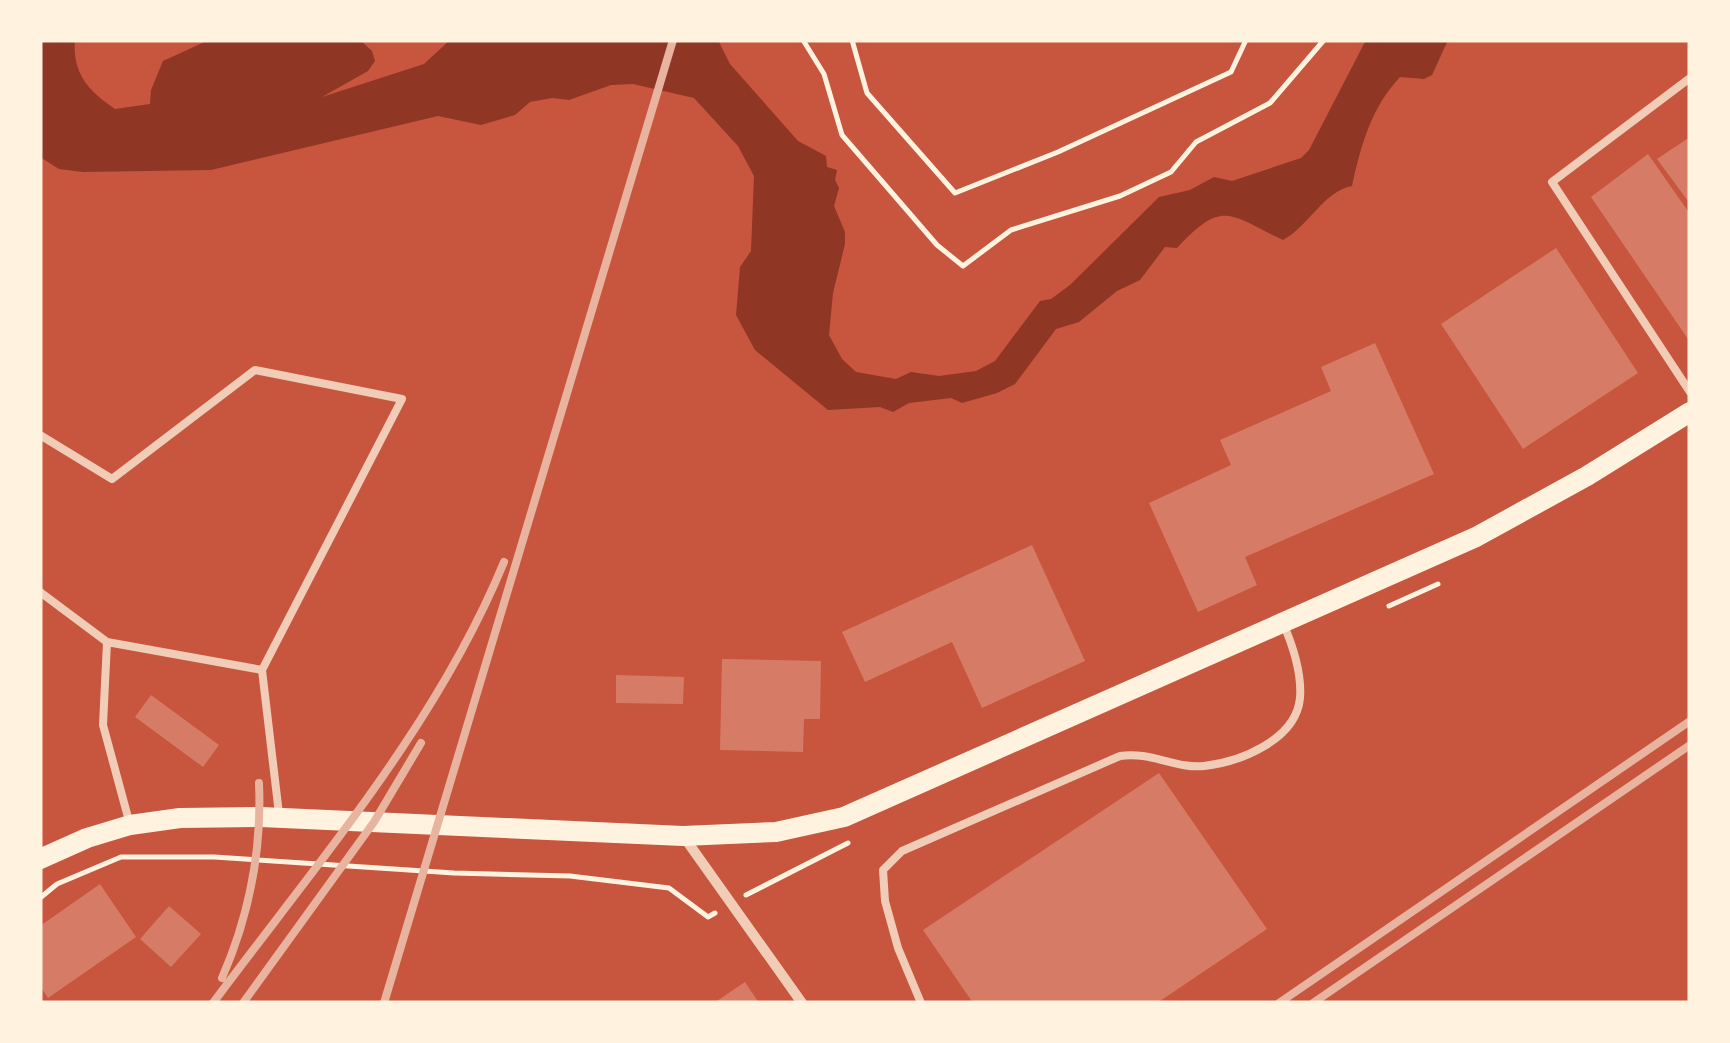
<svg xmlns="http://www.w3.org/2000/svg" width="1730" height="1043" viewBox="0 0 1730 1043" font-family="'Work Sans',sans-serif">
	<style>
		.water { fill: #8f3625 }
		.building { fill: #d67c66 }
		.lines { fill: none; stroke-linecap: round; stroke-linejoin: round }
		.path { stroke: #fff3e0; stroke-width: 5 }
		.service { stroke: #f1ccb7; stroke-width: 8 }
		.minor { stroke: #f1ccb7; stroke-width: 10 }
		.secondary { stroke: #fff3e0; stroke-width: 20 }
		.rail { stroke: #e9b49f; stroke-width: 8 }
	</style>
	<rect width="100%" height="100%" fill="#c8553d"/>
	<!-- water -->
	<path class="water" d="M40,40H75C72,74 89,91 115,109L150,104L151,90L163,61L209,40H360L372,51L375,61L368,71L322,97L424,64L450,40H718L730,64L798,141L826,156L827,167L837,170L835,180L839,188L834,206L845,232V244L833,293L829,335L842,359L856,372L896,379L911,372L939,376L976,371L995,361L1040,301L1051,299L1070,285L1159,197L1190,190L1214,177L1232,181L1301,158L1309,150L1366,40H1448L1432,75L1424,79L1400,77C1371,108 1361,145 1352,186C1324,191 1308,227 1283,240C1228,214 1223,199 1177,248L1165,247L1140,280L1117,291L1079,322L1056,329L1015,384L997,393L962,403L951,398L909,403L893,412L880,407L828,410L755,350L736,315L740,267L751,251L754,176L738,146L694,98L633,84L611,85L569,100L552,98L530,102L515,115L481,125L438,116L211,170L83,172L59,169L40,157Z"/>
	<!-- building -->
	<path class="building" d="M1690,137V199L1688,201L1657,159Z
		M1648,154L1690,214V342L1591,197Z
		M1556,248L1638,373L1523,449L1441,324Z
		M1375,343L1434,474L1245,557L1257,585L1198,612L1149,503L1231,465L1220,440L1331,391L1321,367Z
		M1032,545L1085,661L982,708L952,642L865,682L842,632Z
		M722,659L821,661L820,719H804L803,752L720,750Z
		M616,675L684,677L683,704L616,703Z
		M151,695L219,745L203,767L135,717Z
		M1159,773L1267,929L1157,1003H973L923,930Z
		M100,884L136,937L48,998L40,986V926Z
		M169,906L201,934L171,967L140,939Z
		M745,982L759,1003H714Z"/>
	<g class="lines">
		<!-- path -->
		<path class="path" d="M803,40L824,74L842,135L937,245L963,266L1011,230L1120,196L1171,172L1196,142L1270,103L1324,40
			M852,40L867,93L955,193L1058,152L1231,72L1246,40
			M1389,606L1438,584
			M746,895L848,843
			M40,898L57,884L121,857H214L454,873L570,876L669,888L708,917L715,913"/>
		<!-- service -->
		<path class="service" d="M1690,78L1552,182L1690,392
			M40,435L112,479L255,370L402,399L262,670L107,642L40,592
			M107,642L103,725L129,821
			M262,670L279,814
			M921,1003L898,948L885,901L883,870L902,851L1120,756C1150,751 1176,769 1204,766C1240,762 1296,740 1300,698C1302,672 1293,646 1283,623"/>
		<!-- minor -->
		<path class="minor" d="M684,837L802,1003"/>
		<!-- secondary -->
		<path class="secondary" d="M40,859L87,838L130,825L180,818L261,817L683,836L776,832L844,817L1476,537L1587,476L1690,412"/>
		<!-- rail -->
		<path class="rail" d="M222,978C249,916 262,851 259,783
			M213,1003C317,863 437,725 504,562
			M243,1003L374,822L421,743
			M384,1003L673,40
			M1279,1003L1690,721
			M1313,1003L1690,745"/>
	</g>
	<!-- border -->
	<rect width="1730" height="1043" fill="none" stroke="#fff3e0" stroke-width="85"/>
</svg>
